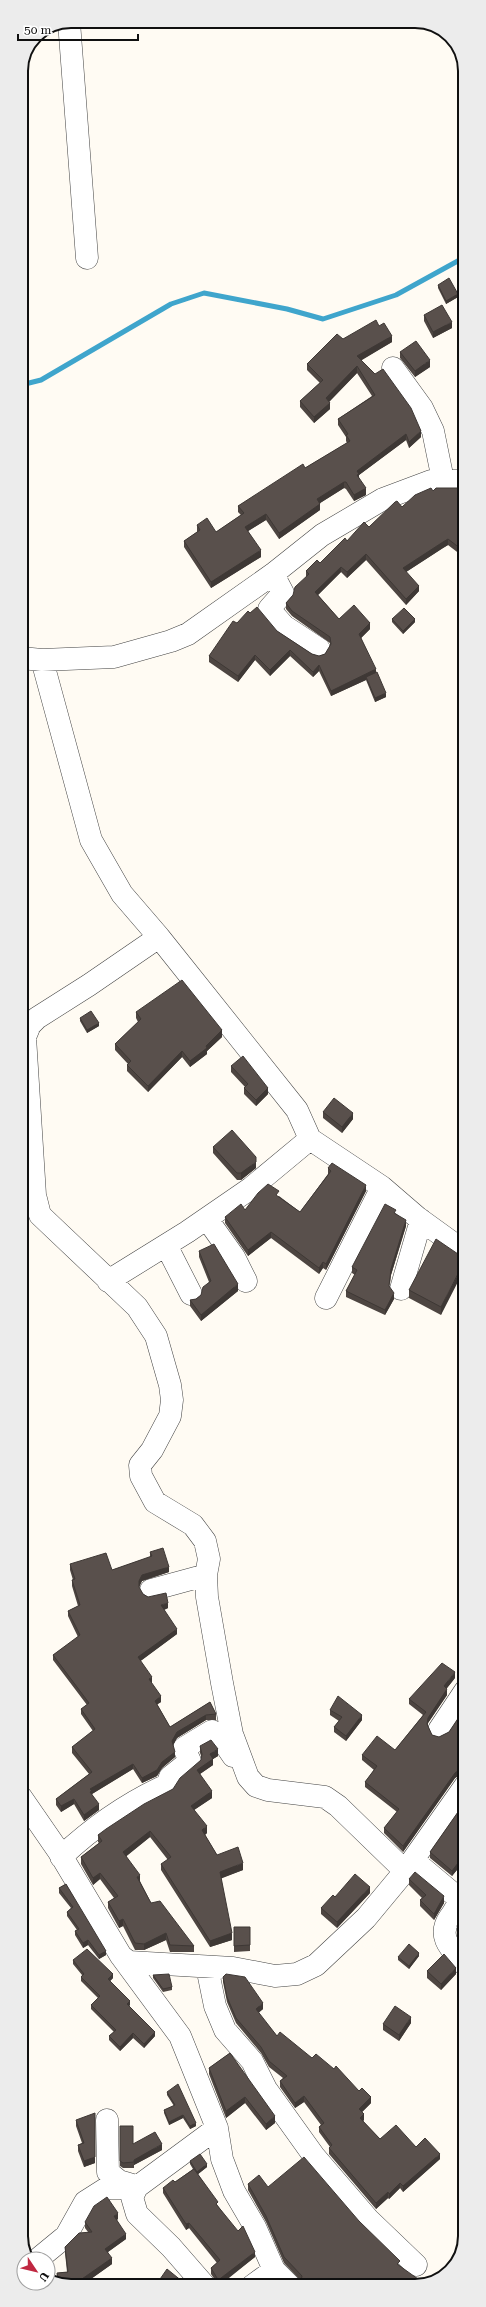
<svg xmlns="http://www.w3.org/2000/svg" width="486" height="2307" viewBox="0 0 486 2307" font-family="'Roboto Serif',serif">
	<style>
		.lines { fill: none; stroke-linecap: round; stroke-linejoin: round }
		.stream { stroke: #3fa5cc; stroke-width: 5 }
		.minor-casing { stroke: #434343; stroke-width: 23 }
		.minor { stroke: #fff; stroke-width: 22 }
		.wall { fill: #4d4541 }
		.shaded-wall { fill: #3e3835 }
		.building { fill: #59504c; stroke: #3e3835 }
		.rim { fill: none; stroke: #101010; stroke-width: 2 }
	</style>
	<rect width="100%" height="100%" fill="#fffbf3"/>
	<g class="lines">
		<!-- stream -->
		<path class="stream" d="M21,385L41,380L171,304L204,293L287,309L323,319L396,295L465,257"/>
		<defs>
			<path id="minor" d="M69,22L87,258
				M393,368L422,408L433,431L443,480
				M273,574L283,593L269,609L284,626L319,649
				M21,658L42,660L114,657L171,641L188,634L273,574L322,535L383,499L431,481H465
				M42,660L91,840L122,894L159,937L297,1110L310,1139L382,1187L418,1218L465,1252
				M159,937L89,985L37,1018L30,1025L25,1037L35,1195L40,1215L137,1307L156,1336L170,1385L172,1400L170,1416L152,1450L140,1465L141,1476L155,1502L193,1525L205,1541L209,1559L206,1575L207,1597L222,1683L232,1734L248,1777L256,1786L268,1790L325,1797L338,1806L405,1871
				M207,1219L234,1257L246,1281
				M166,1245L191,1294
				M108,1281L187,1232L251,1188L310,1139
				M401,1289L421,1220
				M326,1298L382,1187
				M151,1590L206,1575
				M439,1730L465,1691
				M21,1797L59,1852L121,1956L129,1962L233,1968L275,1976L297,1974L316,1965L366,1918L405,1871L465,1786
				M61,1857C93,1827 127,1803 167,1785L170,1777L190,1761L184,1748L212,1731L218,1734L233,1756
				M414,1861L457,1897C458,1906 455,1910 450,1917C436,1937 452,1950 465,1965
				M121,1956L180,2036L217,2128L222,2159L234,2191L255,2227L274,2270L290,2286
				M207,1967L215,2006L225,2030L252,2061L266,2089L314,2156L368,2219L416,2265
				M107,2120L108,2172L119,2181L136,2186
				M38,2259L66,2236L85,2202L107,2188L137,2187
				M205,2286L171,2247L137,2214L132,2197L137,2187L217,2128
				M252,2286L274,2270"/>
		</defs>
		<!-- minor casing -->
		<use href="#minor" class="minor-casing"/>
		<!-- minor -->
		<use href="#minor" class="minor"/>
	</g>
	<!-- wall -->
	<path class="wall" d="M438,285L458,297L446,304L438,288Z
		M424,315L452,328L433,338L424,321Z
		M379,326L392,342L361,360L421,437L409,448L406,440L359,475V478L366,495L354,501L346,489L344,488L320,503V510L279,539L266,520L248,531L261,557L211,588L184,547V541L197,532V525L216,532L241,515L238,512V506L305,468L347,443L346,441V437L338,425V419L372,396L357,373L329,402L330,409L314,423L300,407V401L320,383L307,370V364L343,339Z
		M400,352L430,367L415,377L400,358Z
		M465,365V385L459,375V369Z
		M465,489V558L448,545L443,548L406,572L419,591L406,605L366,560L347,578L341,572L318,595L339,619L370,629L361,638L386,697L375,702L366,680L331,696L319,671L313,677L290,656L270,676L255,660L238,682L209,662V656L237,623L250,613L312,654L319,656L325,654L330,646V643L292,616L286,609V603L293,595L306,577V571L320,563L347,541L402,507L433,491Z
		M392,619L415,622L403,634L392,622Z
		M136,1012L222,1037L207,1051V1054L190,1067L182,1057L148,1092L127,1071V1065L128,1064L115,1050V1044L138,1022L136,1018Z
		M80,1018L99,1026L87,1033L80,1021Z
		M231,1066L268,1094L256,1106L244,1094V1088L245,1087L231,1072Z
		M323,1112L353,1119L342,1133L323,1118Z
		M213,1147L256,1168L241,1180H237L213,1153Z
		M328,1168L366,1191L326,1270L323,1268L319,1274L271,1238L248,1256L225,1223V1217L279,1196L300,1212L328,1174Z
		M396,1214L406,1226L391,1275L389,1286L394,1299L385,1315L346,1297V1291L355,1275L352,1273V1267Z
		M199,1251L238,1291L201,1321L190,1306V1300L196,1299L201,1295L209,1282L199,1257Z
		M458,1254L441,1315L409,1298V1290Z
		M150,1552L169,1572L142,1581L139,1588L143,1594L168,1608L164,1610L177,1634L140,1661L152,1682L151,1683L161,1702L157,1704L170,1727L210,1702L216,1714V1720H206L177,1738L173,1745L175,1757L162,1768L157,1776L142,1783L133,1769L92,1794L99,1810L84,1821L74,1804L61,1812L56,1805V1799L89,1774L72,1753V1747L93,1731L81,1714V1709L87,1705L53,1660V1655L78,1637L68,1616V1611L78,1606L72,1586V1580H73L70,1570V1564L112,1570L150,1557Z
		M455,1678L446,1689L447,1695L428,1723V1726L432,1735L439,1737L449,1732L465,1708V1774L460,1775L455,1778L403,1852L384,1833V1828L397,1812L365,1787V1782L374,1770L362,1760V1755L395,1750L423,1715L409,1704V1699Z
		M330,1710L362,1720L346,1741L334,1732V1727L339,1721L330,1715Z
		M200,1746L218,1756L213,1759V1765L200,1774L212,1798L194,1810L207,1833L205,1835L217,1855L243,1870L221,1878L232,1940L210,1947L161,1870V1864L168,1860L150,1837L126,1856L140,1881L151,1903L194,1946V1952H170L166,1940L144,1950H135L123,1926L119,1928L108,1908V1902L114,1898L100,1879L93,1885L81,1864V1857L99,1843L98,1842V1835L173,1789L201,1760L202,1758L200,1753Z
		M465,1802V1868L461,1865L452,1876L430,1858V1852Z
		M409,1879L444,1903L434,1920L420,1906V1900L422,1898L409,1885Z
		M66,1884L106,1955L99,1959L88,1945L83,1948L75,1935V1931L77,1930L67,1916V1912L71,1908L59,1893V1888Z
		M370,1893L337,1928L321,1914V1908L335,1897Z
		M465,1910V1946L461,1941L457,1932V1926Z
		M234,1927H250V1951L234,1952Z
		M419,1956L409,1969L398,1960V1957Z
		M73,1960L113,1978L110,1981L130,2005L129,2006L155,2036L144,2048L133,2038L120,2051L109,2040V2036L114,2032L91,2009V2005L98,1998L81,1981V1977L82,1975L73,1964Z
		M427,1971L456,1974L441,1990L427,1978Z
		M153,1975L172,1987V1990L163,1992L153,1978Z
		M223,1977L263,2009L258,2013L277,2036L312,2058L359,2091L371,2103L362,2112L364,2120L363,2121L380,2139L416,2147L440,2159L403,2192L400,2188L389,2199L388,2198L376,2209L329,2154V2148L330,2147L319,2132V2127L321,2125L304,2102L295,2108L280,2087V2081L283,2078L269,2067L261,2053L236,2023L227,2002L223,1982Z
		M411,2023L399,2041L383,2030V2024Z
		M230,2053L275,2123L266,2130L245,2103L226,2118L209,2074V2068Z
		M167,2092L196,2126L190,2129L183,2118L169,2125L164,2113V2110L174,2106L167,2095Z
		M76,2120L95,2163L84,2167L78,2151V2145L82,2143L76,2126Z
		M120,2126L133,2144L162,2150L134,2165V2168H123L120,2166Z
		M190,2161L207,2167L198,2174L218,2206L255,2257L217,2286V2283L211,2274V2268L217,2263L189,2228L186,2230L163,2193V2188L175,2182L193,2169L190,2164Z
		M248,2184L268,2187L359,2221L400,2266L422,2286H300L301,2281L284,2263L266,2222L248,2190Z
		M118,2219L117,2220L126,2239L108,2252L112,2264L81,2286H65L57,2282V2273L67,2272L65,2253V2247L88,2232L85,2228V2222Z
		M158,2282L188,2286H158Z"/>
	<!-- shaded-wall -->
	<path class="shaded-wall" d="M458,294V297L446,304V301Z
		M452,322V328L433,338V332Z
		M392,336V342L357,363V356Z
		M430,360V367L415,377V371Z
		M357,366V373L326,405V398Z
		M330,403V409L314,423V417Z
		M421,431V437L409,448V442Z
		M406,434V440L359,475V480L357,482V471Z
		M344,482V488L317,505V499Z
		M366,488V495L354,501V495Z
		M320,504V510L279,539V533Z
		M266,514V520L245,533V527Z
		M448,539V545L443,548L403,574V568L443,542Z
		M261,550V557L211,588V582Z
		M366,554V560L347,578V572Z
		M341,567V572L315,598V592Z
		M419,586V591L406,605V599Z
		M415,619V622L403,634V631Z
		M370,623V629L359,640V634Z
		M290,650V656L270,676V670Z
		M255,655V660L238,682V676Z
		M319,665V671L313,677V672Z
		M376,669V675L366,677V680L331,696V691Z
		M386,693V697L375,702V698Z
		M99,1023V1026L87,1033V1030Z
		M222,1030V1037L207,1051V1054L190,1067V1061Z
		M182,1051V1057L148,1092V1086Z
		M268,1088V1094L256,1106V1100Z
		M353,1113V1119L342,1133V1127Z
		M256,1162V1168L241,1180V1173Z
		M366,1185V1191L326,1270V1264Z
		M406,1220V1226L391,1275L389,1292L391,1269Z
		M271,1232V1238L248,1256V1250Z
		M465,1260V1268L441,1315V1307Z
		M323,1262V1268L319,1274V1268Z
		M238,1284V1291L201,1321V1315Z
		M394,1293V1299L385,1315V1310Z
		M169,1567V1572L142,1581L139,1586V1581L142,1575Z
		M168,1603V1608L161,1611V1605Z
		M177,1629V1634L138,1663V1657Z
		M455,1672V1678L444,1692V1686Z
		M152,1677V1682L149,1685V1679Z
		M447,1689V1695L428,1723L427,1730V1724L428,1718Z
		M161,1696V1702L155,1706V1701Z
		M206,1715V1720L177,1738L172,1747V1741L177,1732Z
		M362,1715V1720L346,1741V1736Z
		M218,1749V1756L213,1759V1765L197,1776V1770L210,1754Z
		M175,1752V1757L162,1768L157,1776L142,1783V1778Z
		M133,1764V1769L92,1794V1796L90,1798V1789Z
		M460,1769V1775L455,1778L403,1852V1846L455,1773Z
		M212,1791V1798L191,1812V1806Z
		M74,1799V1804L61,1812V1806Z
		M99,1804V1810L84,1821V1815Z
		M207,1826V1833L202,1837V1830Z
		M150,1831V1837L123,1859V1852Z
		M461,1859V1865L452,1876V1871Z
		M243,1863V1870L220,1879V1872Z
		M100,1873V1879L93,1885V1878Z
		M140,1875V1881L137,1884V1877Z
		M370,1887V1893L337,1928V1922Z
		M444,1896V1903L434,1920V1914Z
		M123,1919V1926L119,1928V1921Z
		M166,1933V1940L144,1950V1944Z
		M232,1933V1940L210,1947V1941Z
		M88,1940V1945L83,1948V1943Z
		M106,1951V1955L99,1959V1955Z
		M419,1953V1956L409,1969V1966Z
		M456,1968V1974L441,1990V1984Z
		M113,1974V1978L108,1983V1979Z
		M130,2001V2005L127,2008V2004Z
		M263,2003V2009L256,2015V2009Z
		M411,2017V2023L399,2041V2035Z
		M155,2032V2036L144,2048V2044Z
		M133,2033V2038L120,2051V2047Z
		M304,2096V2102L295,2108V2103Z
		M245,2097V2103L226,2118V2111Z
		M371,2097V2103L359,2115V2109Z
		M364,2114V2120L360,2124V2118Z
		M183,2115V2118L169,2125V2122Z
		M275,2116V2123L266,2130V2124Z
		M196,2123V2126L190,2129V2126Z
		M162,2144V2150L134,2165V2160Z
		M440,2154V2159L403,2192V2186Z
		M95,2157V2163L84,2167V2161Z
		M207,2164V2167L197,2175V2172Z
		M400,2183V2188L389,2199V2194Z
		M388,2192V2198L376,2209V2203Z
		M118,2213V2219L114,2221V2216Z
		M189,2223V2228L186,2230V2224Z
		M126,2234V2239L105,2254V2249Z
		M255,2252V2257L219,2286H217V2281Z
		M112,2258V2264L81,2286H79V2281Z"/>
	<!-- building -->
	<path class="building" d="M449,278L458,294L446,301L438,285Z
		M442,305L452,322L433,332L424,315Z
		M376,320L379,326L384,323L392,336L357,356L375,374L383,369L411,408L421,431L409,442L406,434L357,471L359,474L357,475L366,488L354,495L346,482H344L317,499L320,504L279,533L266,514L245,527L261,550L211,582L184,541L200,530L197,525L207,518L216,532L244,513L238,506L303,464L305,468L350,441L346,435L348,434L338,419L375,395L357,366L326,398L330,403L314,417L300,401L323,380L307,364L337,334L343,339Z
		M416,341L430,360L415,371L400,352Z
		M465,365V379L459,369Z
		M431,488L433,491L436,488H462L465,489V552L448,539L443,542L403,568L419,586L406,599L366,554L347,572L341,567L315,592L339,619L354,605L370,623L359,634L376,669L331,691L319,665L313,672L290,650L270,670L255,655L238,676L209,656L233,621L237,623L248,611L250,613L257,607L277,631L312,654L319,656L325,654L331,644L330,637L292,611L286,603L293,595L295,587L309,574L306,571L317,560L320,563L345,538L347,541L364,522L369,527L395,502L397,501L402,507L415,495Z
		M404,608L415,619L403,631L392,619Z
		M377,672L386,693L375,698L366,677Z
		M182,980L222,1030L206,1046L207,1048L190,1061L182,1051L148,1086L127,1065L131,1061L115,1044L141,1019L136,1012Z
		M91,1011L99,1023L87,1030L80,1018Z
		M243,1056L268,1088L256,1100L244,1088L248,1084L231,1066Z
		M334,1098L353,1113L342,1127L323,1112Z
		M232,1130L256,1157V1162L241,1173H237L213,1147Z
		M332,1163L366,1185L326,1264L323,1262L319,1268L271,1232L248,1250L225,1217L241,1204L245,1210L258,1193L268,1184L279,1191L276,1195L300,1212L331,1171L328,1168Z
		M385,1204L396,1210L394,1213L406,1220L391,1269L389,1286L394,1293L385,1310L346,1291L357,1270L352,1267Z
		M436,1239L458,1254L465,1256V1260L441,1307L409,1290Z
		M214,1244L238,1284L201,1315L190,1300L196,1299L201,1295L203,1287L211,1281L199,1251Z
		M163,1548L169,1567L142,1575L139,1581V1587L143,1594L148,1597L166,1593L168,1603L161,1605L177,1629L138,1657L152,1677L149,1679L161,1696L155,1701L170,1727L210,1702L216,1714L206,1715L177,1732L172,1741L175,1752L162,1762L157,1770L142,1778L133,1764L90,1789L92,1791L90,1792L99,1804L84,1815L74,1799L61,1806L56,1799L92,1772L72,1747L95,1729L81,1709L89,1703L53,1655L80,1635L68,1611L80,1605L72,1580L75,1579L70,1564L106,1553L112,1570L152,1556L150,1552Z
		M442,1663L455,1672L444,1686L447,1689L428,1718L427,1724L432,1735L439,1737L449,1732L465,1708V1769H460L455,1773L403,1846L384,1828L399,1809L365,1782L377,1766L362,1755L377,1736L395,1750L426,1712L409,1699Z
		M338,1696L362,1715L346,1736L334,1727L342,1717L330,1710Z
		M211,1740L218,1749L210,1754L213,1759L197,1770L212,1791L191,1806L207,1826L202,1830L217,1855L238,1847L243,1863L220,1872L232,1933L210,1941L161,1864L171,1857L150,1831L123,1852L140,1875L137,1877L151,1903L160,1901L194,1946L170,1945L166,1933L144,1944L135,1943L123,1919L119,1921L108,1902L118,1896L100,1873L93,1878L81,1857L102,1841L98,1835L106,1829L144,1804L173,1789L180,1778L201,1760L202,1754L200,1746Z
		M465,1802V1862L461,1859L452,1871L430,1852Z
		M415,1872L444,1896L434,1914L420,1900L426,1895L409,1879Z
		M355,1874L370,1887L337,1922L321,1908L333,1895L335,1897Z
		M66,1884L106,1951L99,1955L88,1940L83,1943L75,1931L79,1929L67,1912L73,1907L59,1888Z
		M465,1910V1940L461,1936L457,1926Z
		M234,1927H250V1945L234,1946Z
		M409,1944L419,1953L409,1966L398,1957Z
		M87,1949L113,1974L108,1979L130,2001L127,2004L155,2032L144,2044L133,2033L120,2047L109,2036L116,2030L91,2005L100,1996L81,1977L84,1974L73,1960Z
		M444,1954L456,1968L441,1984L427,1971Z
		M169,1974L172,1987L163,1989L153,1975Z
		M226,1974L245,1977L263,2003L256,2009L277,2036L280,2032L312,2058L316,2054L334,2069L336,2066L359,2091L362,2088L371,2097L359,2109L364,2114L360,2118L380,2139L396,2125L416,2147L425,2138L440,2154L403,2186L400,2183L389,2194L388,2192L376,2203L329,2148L332,2145L319,2127L324,2123L304,2096L295,2103L280,2081L287,2076L269,2061L261,2047L236,2018L227,1997L223,1977Z
		M395,2006L411,2017L399,2035L383,2024Z
		M230,2053L275,2116L266,2124L245,2097L226,2111L209,2068Z
		M178,2084L196,2123L190,2126L183,2115L169,2122L164,2110L175,2105L167,2092Z
		M95,2113V2157L84,2161L78,2145L84,2143L76,2120Z
		M120,2126H133V2144L155,2132L162,2144L134,2160V2162L123,2163L120,2161Z
		M200,2154L207,2164L197,2172L190,2161Z
		M304,2157L359,2221L400,2261L397,2264L425,2284L422,2286H314L311,2283L309,2286H300L302,2276L284,2257L266,2216L248,2184L259,2175L268,2187Z
		M194,2169L218,2202L216,2204L238,2231L243,2226L255,2252L217,2281V2278L211,2268L220,2260L189,2223L186,2224L163,2188L173,2180L175,2182Z
		M107,2197L118,2213L114,2216L126,2234L105,2249L112,2258L79,2281V2286H65L58,2282L57,2273L68,2272L65,2247L79,2233L92,2232L85,2222L94,2206Z
		M167,2269L188,2286H162V2285L158,2282Z"/>
	<!-- crop -->
	<path d="M0 0H486V2307H0ZM71 28H415A43 43 0 0 1 458 71V2236A43 43 0 0 1 415 2279H71A43 43 0 0 1 28 2236V71A43 43 0 0 1 71 28Z" fill="#ececec" fill-rule="evenodd"/>
	<path class="rim" d="M71 28H415A43 43 0 0 1 458 71V2236A43 43 0 0 1 415 2279H71A43 43 0 0 1 28 2236V71A43 43 0 0 1 71 28Z"/>
	<!-- north arrow -->
	<g transform="translate(36 2271) rotate(125)"><circle r="19" fill="#ffffff" stroke="#9f9f9f"/>
	<path d="M0-3L7 15L0 10L-7 15Z" fill="#c02841"/>
	<text y="-6" font-size="11" font-weight="bold" text-anchor="middle" fill="#101010">U</text>
	</g>
	<!-- scale -->
	<path d="M18 34v6h120v-6" fill="none" stroke="#101010" stroke-width="2"/>
	<text x="24" y="34" font-size="12" fill="#101010" stroke="#ffffff" stroke-width="3" paint-order="stroke">50 m</text>
</svg>
